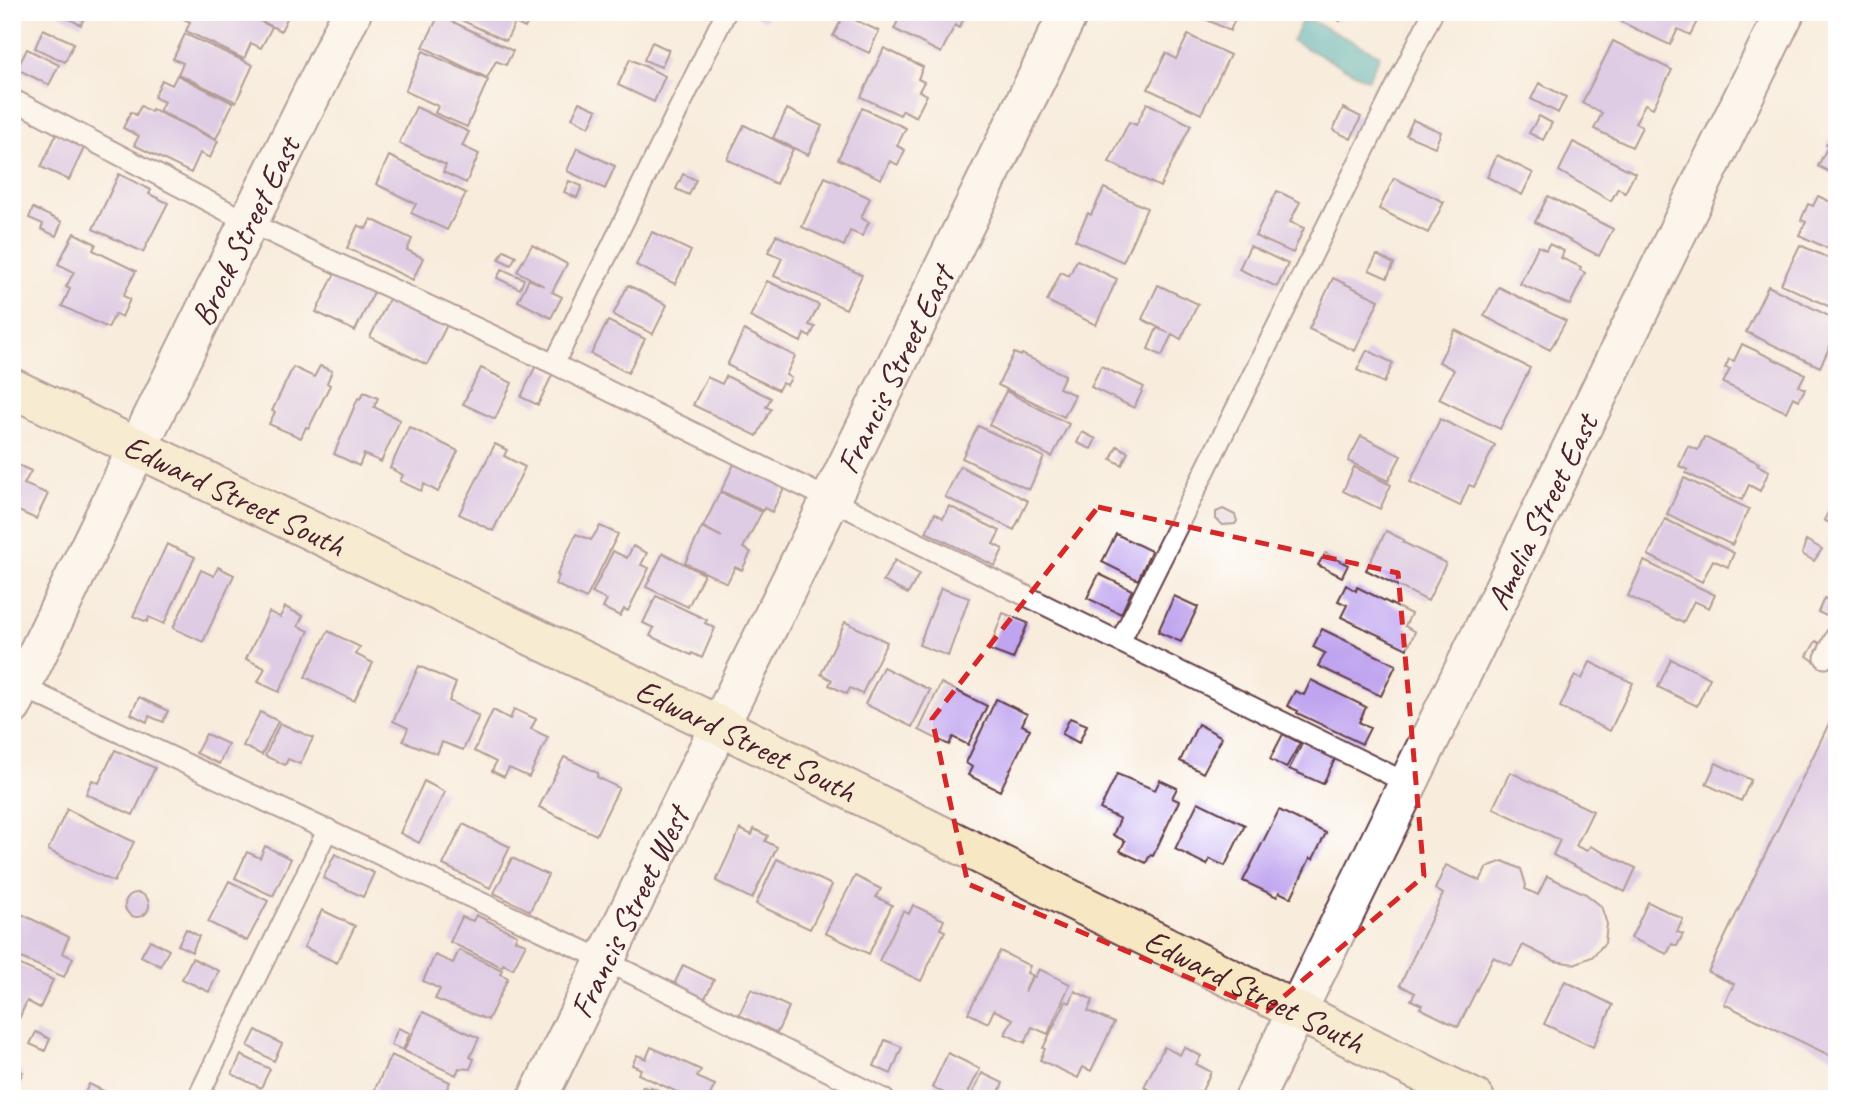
<svg xmlns="http://www.w3.org/2000/svg" width="1849" height="1111" viewBox="0 0 1849 1111" font-family="Caveat,sans-serif">
	<style>
		.water { fill: #3bacb4; stroke: #426670; stroke-width: 2 }
		.building { fill: #bfa4ef }
		.lines { fill: none; stroke-linecap: round; stroke-linejoin: round }
		.service-casing { stroke: #643e46; stroke-width: 23 }
		.minor-casing { stroke: #643e46; stroke-width: 42 }
		.tertiary-casing { stroke: #643e46; stroke-width: 42 }
		.secondary-casing { stroke: #643e46; stroke-width: 42 }
		.service { stroke: #fff; stroke-width: 19 }
		.minor { stroke: #fff; stroke-width: 38 }
		.tertiary { stroke: #fff; stroke-width: 38 }
		.secondary { stroke: #f7e8c3; stroke-width: 38 }
		.marked { fill: none; stroke: #d62828; stroke-width: 5; stroke-dasharray: 14 9; stroke-linejoin: round }
		.labels { text-anchor: middle; stroke-width: 5; stroke-linejoin: round; paint-order: stroke }
		.street-label { font-size: 33px; fill: #4a1f2b; stroke: #fff }
	</style>
	<rect width="100%" height="100%" fill="#fff"/>
	<filter id="ink" filterUnits="userSpaceOnUse"><feTurbulence type="fractalNoise" baseFrequency=".0143" numOctaves="2"/><feDisplacementMap in="SourceGraphic" scale="14" xChannelSelector="R" yChannelSelector="G"/><feConvolveMatrix kernelMatrix="1 2 1 2 8 2 1 2 1" color-interpolation-filters="sRGB"/></filter>
	<filter id="wash" filterUnits="userSpaceOnUse"><feTurbulence type="fractalNoise" baseFrequency=".00686" numOctaves="4" result="noise"/><feDisplacementMap in="SourceGraphic" scale="28" xChannelSelector="R" yChannelSelector="G"/><feGaussianBlur stdDeviation="1.57" result="paint"/><feColorMatrix in="noise" values="0 0 0 0 0 0 0 0 0 0 0 0 0 0 0 0 0 1.4 0 .05"/><feComposite in="paint" operator="in"/></filter>
	<g filter="url(#wash)">
		<rect width="100%" height="100%" fill="#f8ecdc"/>
		<!-- water -->
		<path class="water" d="M1304,17L1380,55L1368,80L1292,41Z"/>
		<g id="blocks">
			<!-- building -->
			<path class="building" d="M55,12H87L81,25Z
				M171,12H241L272,27L261,48L251,43L244,59L186,31L190,22Z
				M244,12H290L281,31Z
				M444,12H527L532,14L525,28L515,23L506,41Z
				M748,12H769L765,21Z
				M902,12H967L959,28L955,25L941,53L894,29Z
				M1191,12H1238L1230,31Z
				M1323,12H1344L1340,21Z
				M1626,12H1702L1690,35L1678,29L1670,45L1621,22Z
				M439,15L513,51L506,65L496,61L487,78L423,47Z
				M844,15L879,31L869,53L833,36Z
				M43,29L74,43L65,62L35,48Z
				M185,34L253,65L236,102L178,74L183,63L173,59Z
				M1188,35L1230,55L1201,114L1148,89L1166,53L1176,59Z
				M1613,41L1672,70L1653,108L1645,104L1635,123L1642,127L1632,147L1594,129L1602,113L1582,103Z
				M652,42L669,50L661,67L644,60Z
				M884,48L923,67L918,79L924,82L919,91L927,95L916,117L903,110L900,115L861,97Z
				M27,49L59,65L49,85L17,69Z
				M423,51L488,80L467,127L435,113L438,106L405,91Z
				M630,59L665,76L654,102L618,85Z
				M177,75L233,103L216,139L159,111L164,102L154,97L162,80L172,85Z
				M1539,83L1566,97L1558,113L1531,99Z
				M579,102L597,110L589,127L572,118Z
				M1147,103L1191,125L1160,187L1109,162L1129,122L1136,125Z
				M141,106L151,112L152,109L218,141L210,158L200,153L191,173L134,145L139,136L123,128L131,112L136,115Z
				M416,107L469,132L462,146L479,154L466,183L443,172L446,165L399,143Z
				M862,108L906,128L897,146L905,150L898,165L890,161L881,179L838,159Z
				M1343,108L1361,117L1351,139L1333,130Z
				M787,109L822,126L808,155L773,138Z
				M1539,116L1552,123L1543,140L1529,133Z
				M1413,120L1441,132L1435,147L1406,135Z
				M744,125L793,149L776,184L727,159Z
				M1837,127V176L1818,166L1828,146L1826,145Z
				M57,133L85,146L69,180L41,167Z
				M1573,142L1635,173L1625,193L1618,188L1611,201L1559,171Z
				M577,148L615,166L605,189L567,171Z
				M1497,155L1533,173L1522,195L1487,177Z
				M389,156L466,193L447,230L411,213L416,204L376,184Z
				M119,174L151,190L149,194L168,203L143,252L93,229Z
				M683,174L696,180L689,195L676,189Z
				M825,177L870,198L861,218L869,222L862,236L850,231L844,246L802,227Z
				M1394,178L1444,202L1428,233L1379,209Z
				M569,181L582,186L577,198L564,192Z
				M1104,188L1147,208L1123,262L1075,240L1088,213L1091,215Z
				M1277,191L1300,202L1290,222L1304,228L1293,253L1255,236Z
				M1548,196L1613,229L1599,256L1535,222Z
				M1818,196L1837,205V253L1799,235L1806,222L1801,220L1808,204L1813,206Z
				M33,208L62,222L56,236L41,229L43,224L29,218Z
				M371,219L412,239L407,250L423,258L413,280L347,248L358,225L366,229Z
				M652,232L691,251L675,284L636,265Z
				M74,233L96,244L93,250L136,271L123,296L130,299L122,317L115,314L108,328L62,306L70,289L66,287L74,272L58,264Z
				M776,235L862,275L846,309L774,276L782,258L768,252Z
				M1549,244L1564,251L1561,258L1581,267L1580,270L1585,273L1570,305L1520,284L1538,246L1546,250Z
				M532,245L567,264L552,292L562,297L551,318L518,301L529,279L544,286L517,271Z
				M1800,245L1837,262V295L1830,307L1781,284Z
				M1250,246L1288,264L1277,287L1239,269Z
				M504,250L516,256L511,265L499,259Z
				M1377,255L1394,264L1387,278L1369,270Z
				M1077,260L1117,279L1096,325L1047,301L1061,272L1069,276Z
				M502,269L524,279L520,289L497,278Z
				M336,271L375,290L355,331L316,312Z
				M1333,278L1379,300L1355,351L1309,329Z
				M767,281L819,305L809,325L815,327L810,337L804,334L801,342L750,317Z
				M628,285L667,305L653,334L613,315Z
				M1158,285L1198,304L1181,339L1172,334L1162,356L1148,349L1157,328L1169,333L1142,319Z
				M1768,286L1837,320V332L1820,367L1746,332Z
				M1499,287L1566,321L1550,350L1484,316Z
				M390,297L448,323L427,365L370,337Z
				M608,321L645,339L628,373L591,354Z
				M744,330L795,356L786,375L791,378L787,385L782,383L778,390L727,365Z
				M1455,330L1530,368L1500,429L1439,399L1454,370L1439,362Z
				M1742,344L1805,374L1799,386L1805,389L1799,400L1793,397L1786,412L1723,383L1730,369L1725,368L1729,359L1734,361Z
				M1367,350L1393,363L1384,383L1357,370Z
				M1014,353L1021,356L1022,354L1065,375L1059,388L1075,395L1064,417L998,385Z
				M536,365L553,373L538,405L521,397Z
				M320,366L332,371L327,383L330,385L309,428L306,427L301,438L269,424L275,412L272,411L293,367L314,377Z
				M1101,366L1144,387L1134,408L1091,387Z
				M481,368L512,383L495,419L463,404Z
				M726,376L771,398L766,407L771,409L757,436L693,405L707,377L722,384Z
				M1006,391L1069,424L1052,457L989,425Z
				M364,392L378,398L374,407L400,420L381,462L364,454L359,466L334,454L358,398L360,399Z
				M1440,419L1495,445L1474,487L1469,485L1460,506L1410,482Z
				M978,426L1044,457L1029,490L962,458Z
				M409,427L458,451L438,492L424,484L421,491L400,481L403,475L390,468Z
				M1082,432L1096,439L1091,449L1077,443Z
				M1361,436L1401,456L1388,481L1348,461Z
				M1704,437L1759,463L1757,465L1769,471L1760,491L1749,485L1742,500L1686,473L1688,470L1679,466L1688,446L1698,450Z
				M495,444L507,450L504,456L525,467L493,531L459,514Z
				M1117,446L1128,452L1122,465L1111,459Z
				M738,456L787,482L772,512L764,508L763,511L721,491Z
				M12,462L31,471L24,484L48,494L36,519L12,508Z
				M960,466L1028,501L1014,530L945,497Z
				M1354,467L1391,485L1380,509L1343,491Z
				M1684,478L1749,509L1732,545L1667,514Z
				M720,492L762,512L743,548L751,552L742,570L735,567L727,583L685,563L702,527L722,537L703,527Z
				M1833,503L1837,505V527L1824,520Z
				M949,506L1000,531L993,544L1003,549L995,566L926,532L935,513L943,518Z
				M1223,509L1235,515L1237,521L1235,524L1223,525L1216,519V512Z
				M1665,519L1734,553L1728,567L1713,560L1702,582L1648,555Z
				M600,526L618,534L586,599L555,584L559,576L557,575L576,534L591,540Z
				M1386,531L1404,540L1402,542L1446,563L1428,601L1366,570Z
				M1116,534L1151,551L1138,580L1102,562Z
				M1806,540L1822,549L1814,561L1802,554Z
				M167,544L195,557L164,624L149,617L147,622L133,616Z
				M633,546L647,553L641,565L649,568L628,611L624,609L620,616L603,608L607,600L592,593L613,551L627,558Z
				M663,553L704,574L688,607L646,587Z
				M1325,553L1348,565L1342,577L1318,565Z
				M895,560L919,574L908,594L883,581Z
				M1644,561L1715,595L1709,608L1694,601L1683,623L1628,596Z
				M218,567L234,575L203,642L173,628L201,570L214,576Z
				M1099,574L1132,590L1121,614L1087,598Z
				M1346,585L1356,591L1357,587L1411,614L1405,626L1415,632L1407,649L1341,617L1347,605L1338,601Z
				M941,588L969,598L948,656L919,645Z
				M656,596L707,620L705,623L715,628L702,658L692,653L691,655L650,636L654,628L643,623Z
				M1174,596L1198,607L1181,642L1158,632Z
				M1824,598L1837,604L1833,619L1818,612Z
				M285,607L303,616L298,626L309,631L279,692L258,682L265,668L246,659L269,612L280,617Z
				M1003,613L1028,623L1013,659L989,650Z
				M845,622L887,642L862,694L850,688L847,694L829,685L832,680L821,674Z
				M1322,629L1396,665L1381,696L1318,666L1325,653L1313,647Z
				M328,631L360,647L355,654L373,663L354,701L305,677Z
				M1816,641L1827,647L1817,663L1807,656Z
				M1671,659L1710,678L1697,706L1658,687Z
				M1590,662L1633,683L1610,731L1560,707L1575,675L1582,679Z
				M419,666L456,683L449,701L479,716L463,750L442,742L437,754L403,741L408,728L393,721Z
				M883,667L930,690L912,727L865,704Z
				M1311,680L1366,707L1359,722L1370,728L1362,744L1297,713L1298,711L1287,706L1295,691L1304,695Z
				M941,683L987,706L968,745L953,737L949,745L919,730Z
				M139,697L168,711L163,722L149,716L147,722L131,714Z
				M996,699L1027,714L1022,725L1030,729L1000,791L968,775L972,767L966,763Z
				M1837,707V1059L1724,1004L1734,984L1708,972Z
				M514,709L536,719L531,729L548,737L529,777L509,768L504,777L492,771L496,762L474,751L493,710L510,719Z
				M260,712L278,721L262,755L243,746Z
				M1070,718L1087,725L1079,743L1062,734Z
				M280,723L313,738L300,764L288,759L285,765L265,756Z
				M1198,724L1222,737L1203,773L1180,761Z
				M206,734L228,744L219,764L196,753Z
				M1283,734L1300,743L1286,768L1270,759Z
				M1303,742L1336,757L1323,784L1289,769Z
				M115,750L155,768L133,815L86,794L92,780L99,783Z
				M564,757L598,773L597,777L619,788L596,835L539,807Z
				M1716,763L1751,780L1741,801L1706,784Z
				M1510,772L1593,811L1576,846L1587,851L1590,846L1636,868L1625,892L1553,855L1560,840L1493,808Z
				M1117,774L1155,790L1160,780L1177,788L1172,798L1179,801L1153,856L1150,855L1146,863L1120,851L1125,841L1113,835L1120,819L1100,809Z
				M424,781L445,792L419,843L400,833Z
				M1198,802L1245,825L1225,866L1210,859L1207,865L1175,849Z
				M67,809L134,842L114,882L48,850Z
				M1279,810L1326,833L1313,859L1310,858L1291,898L1279,892L1277,897L1243,881Z
				M463,824L510,847L490,888L443,865Z
				M740,829L752,835L754,829L768,836L765,841L777,847L752,899L716,881Z
				M265,846L291,859L273,896L235,878L247,852L260,858Z
				M335,854L374,873L363,897L323,878Z
				M512,858L548,875L530,911L494,893Z
				M777,859L832,885L810,929L756,904Z
				M1503,861L1521,869L1526,885L1525,889L1538,895L1547,876L1586,894L1601,906L1607,924L1605,943L1592,957L1574,964L1555,961L1523,945L1512,966L1493,957L1458,1027L1420,1008L1422,1005L1411,1000L1415,993L1400,985L1443,894L1435,889L1446,865L1480,881L1487,867Z
				M855,876L881,889L876,897L892,905L869,954L825,933Z
				M229,881L268,901L247,941L208,922Z
				M125 905a12 12 0 1 1 24 0a12 12 0 1 1-24 0Z
				M1648,902L1683,919L1677,932L1683,934L1677,946L1672,944L1667,954L1631,938Z
				M913,905L944,920L940,929L945,931L921,981L879,961L903,911L909,914Z
				M322,910L355,926L337,963L304,947Z
				M17,912L69,937L62,953L73,958L64,977L12,954V924Z
				M476,915L517,935L515,940L526,944L513,969L503,964L502,967L450,942L462,917L473,921Z
				M186,929L199,936L192,952L178,945Z
				M150,940L169,950L160,966L141,956Z
				M459,950L502,970L500,974L508,978L488,1020L435,999L440,989L423,981L435,955L453,963Z
				M1000,951L1030,966L1027,973L1032,975L1025,992L1033,976L1035,977L1039,969L1070,984L1048,1034L1032,1027L1025,1043L1005,1034L1013,1019L994,1010L988,1023L968,1013Z
				M192,958L219,971L209,992L182,979Z
				M12,961L53,980L40,1008L27,1001L17,1023L12,1020Z
				M683,965L714,980L703,1002L673,987Z
				M1565,981L1613,1005L1593,1047L1544,1024Z
				M751,989L789,1007L777,1033L739,1015Z
				M1075,991L1093,1000L1088,1011L1114,1023L1091,1071L1083,1067L1078,1078L1040,1060L1045,1049L1043,1048L1066,1001L1070,1003Z
				M423,1012L479,1038L470,1057L474,1059L470,1069L459,1068L456,1075L404,1051Z
				M398,1028L410,1033L403,1050L391,1045Z
				M256,1030L282,1044L274,1061L248,1046Z
				M36,1032L50,1039L45,1051L30,1044Z
				M885,1040L902,1047L891,1074L874,1066Z
				M651,1047L701,1070L697,1077L715,1085L708,1099L688,1097L638,1074L641,1069L632,1065L637,1055L646,1059Z
				M1164,1047L1180,1055L1184,1047L1201,1056L1196,1064L1211,1072L1198,1099H1169L1144,1087Z
				M948,1053L980,1069L965,1099H955L932,1087Z
				M241,1055L270,1069L261,1088L232,1074Z
				M391,1055L450,1082L442,1099H385L373,1093Z
				M12,1067L23,1072L12,1095Z
				M982,1073L1003,1083L996,1099H970Z
				M89,1084L110,1094L108,1099H82Z
				M643,1086L650,1090L651,1087L674,1099H645L638,1095Z
				M835,1087L859,1099H829Z"/>
		</g>
	</g>
	<g filter="url(#ink)">
		<use href="#blocks" fill-opacity="0" stroke="#643e46" stroke-width="2"/>
		<g class="lines">
			<defs>
				<path id="service" d="M12,99L248,222L554,364L1409,784
					M554,364L726,12
					M1120,642L1433,12
					M1825,658L1837,634
					M16,684L604,960L884,1099
					M197,1099L328,829"/>
				<g id="minor">
					<path d="M12,706L137,449"/>
					<path id="s1" d="M537,1099L1069,12"/>
					<path id="s2" d="M1254,1099L1785,12"/>
				</g>
				<g id="tertiary">
					<path id="s3" d="M137,449L352,12"/>
				</g>
				<g id="secondary">
					<path id="s4" d="M12,388L718,725L1475,1099"/>
				</g>
			</defs>
			<!-- service casing -->
			<use href="#service" class="service-casing"/>
			<!-- minor casing -->
			<use href="#minor" class="minor-casing"/>
			<!-- tertiary casing -->
			<use href="#tertiary" class="tertiary-casing"/>
			<!-- secondary casing -->
			<use href="#secondary" class="secondary-casing"/>
			<!-- service -->
			<use href="#service" class="service"/>
			<!-- minor -->
			<use href="#minor" class="minor"/>
			<!-- tertiary -->
			<use href="#tertiary" class="tertiary"/>
			<!-- secondary -->
			<use href="#secondary" class="secondary"/>
		</g>
	</g>
	<!-- marked area -->
	<path d="M0 0H1849V1111H0ZM1098,507L1398,573L1424,876L1267,1011L968,884L932,719Z" fill="#f8ecdc" fill-opacity=".55" fill-rule="evenodd"/>
	<path class="marked" d="M1098,507L1398,573L1424,876L1267,1011L968,884L932,719Z"/>
	<g class="labels">
		<!-- street labels -->
		<g class="street-label">
			<text dy="12" stroke="none"><textPath href="#s3" startOffset="243">Brock Street East</textPath></text>
			<text dy="12" stroke="none"><textPath href="#s1" startOffset="812">Francis Street East</textPath></text>
			<text dy="12" stroke="none"><textPath href="#s4" startOffset="247">Edward Street South</textPath></text>
			<text dy="12" stroke="none"><textPath href="#s2" startOffset="654">Amelia Street East</textPath></text>
			<text dy="12" stroke="none"><textPath href="#s4" startOffset="814">Edward Street South</textPath></text>
			<text dy="12" stroke="none"><textPath href="#s1" startOffset="208">Francis Street West</textPath></text>
			<text dy="12" stroke="none"><textPath href="#s4" startOffset="1381">Edward Street South</textPath></text>
		</g>
	</g>
	<!-- margin -->
	<rect width="1849" height="1111" fill="none" stroke="#fff" stroke-width="42"/>
</svg>
